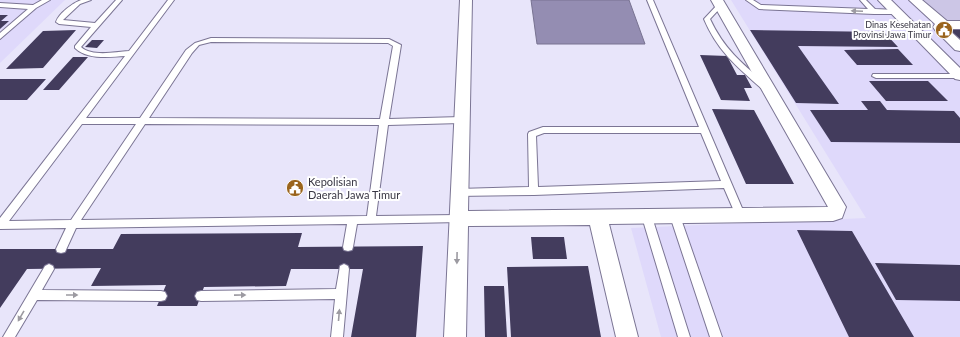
<svg xmlns="http://www.w3.org/2000/svg" width="960" height="337" viewBox="0 0 960 337" font-family="Lato,sans-serif">
	<style>
		.built { fill: #dfd9fb }
		.green { fill: #ccc6e6 }
		.water { fill: #948db2; stroke: #787391 }
		.building { fill: #433c5d }
		.lines { fill: none; stroke-linecap: round; stroke-linejoin: round }
		.lane-casing { stroke: #7b7594; stroke-width: 2 }
		.street-casing { stroke: #7b7594; stroke-width: 2 }
		.lane { fill: #fff; fill-rule: evenodd }
		.street { fill: #fff; fill-rule: evenodd }
		.oneway { fill: #9c9aa1 }
		.labels { text-anchor: middle; stroke-width: 4; stroke-linejoin: round; paint-order: stroke }
		.far-poi-label { font-size: 9px; fill: #383643; stroke: #fff; text-anchor: end }
		.poi-label { font-size: 11px; fill: #383643; stroke: #fff; text-anchor: start }
	</style>
	<rect width="100%" height="100%" fill="#e8e5fa"/>
	<!-- built -->
	<path class="built" d="M0,0H65L0,63Z
		M731,0H960V337H661L631,228L866,218Z"/>
	<!-- green -->
	<path class="green" d="M920,0H960V23H946Z"/>
	<!-- water -->
	<path class="water" d="M531,0H629L645,44H537Z"/>
	<!-- building -->
	<path class="building" d="M0,15H8L1,21H9L0,29Z
		M945,26H960V39Z
		M76,30L43,68L6,69L43,31Z
		M750,30L884,32L898,47L798,46L839,104L796,103Z
		M92,40H104L97,48L85,47Z
		M898,49L913,65H857L844,50Z
		M700,55L727,56L737,75H745L752,88H744L750,101L721,100Z
		M73,57H88L59,90H43Z
		M0,79H46L27,100H0Z
		M869,81H928L948,101H886Z
		M861,101H880L887,110L954,111L960,118V143L831,142L810,110H868Z
		M712,109L754,110L794,184H746Z
		M797,230L852,231L914,337H849Z
		M302,233L298,247L423,246L416,337H351L363,269H291L286,286L204,287L197,306H157L166,285L91,286L101,268L27,269L0,308V249H113L121,234Z
		M531,237H564L567,259H533Z
		M875,263L960,265V301L896,300Z
		M588,266L601,337H511L507,267Z
		M484,286H504L507,337H485Z"/>
	<g class="lines">
		<defs>
			<path id="lane" d="M42,0H50L36,8L0,39V33L28,9L0,7V3L33,5Z
				M81,0H91L80,4L63,20L95,23L116,0H122L81,47C92,57 115,52 129,51L168,0H174L86,118H140L186,50L195,43L211,38L389,39L401,45L389,119L461,117L465,120L461,123L388,125L376,216L458,215L461,216L463,219L461,222L357,224L353,247L352,250L348,251L344,250L343,247L347,224L76,228L65,252L61,253L57,252L56,249L66,228L0,229V218L125,56C110,57 87,60 75,48V46L91,27L59,24L56,22C59,13 73,3 81,0ZM211,42L388,43L393,46L380,119L149,118L192,53L199,45ZM82,124H136L71,220L9,221ZM145,124L379,125L367,216L81,220Z
				M647,0H653L745,215L743,218L740,219L737,218L724,188L534,195L455,196L453,193L455,190L458,189L529,187L528,134L529,132L543,127H699ZM544,133H701L721,181L538,187L536,136Z
				M746,0H753L761,5L868,9L860,0H866L875,9L896,10L899,12L896,14H874L759,9Z
				M720,3L723,5L710,19C724,49 742,64 767,84V88H761C736,66 717,50 704,19L718,4Z
				M873,74H959L960,78H876L872,76Z
				M675,212L678,213L680,216L722,337H710L670,216L672,213Z
				M647,213L650,214L652,217L690,337H678L642,217L644,214Z
				M49,264L53,266L54,269L42,290L161,291L165,292L167,296L165,300L161,301L37,300L15,337H3L45,266Z
				M344,264L348,266L349,269L343,337H331L335,299L201,301L197,300L195,296L197,292L201,291L336,289L340,266Z"/>
			<path id="street" d="M460,0H472L468,211L828,207L711,0H723L843,202L846,207L842,218L833,221L609,224L638,337H616L590,225L468,226L466,337H444Z
				M878,0H891L960,68V80L955,79Z
				M909,0H922L947,21H960V29H948L960,40V51L955,50L935,30L933,27L935,24Z"/>
		</defs>
		<!-- lane casing -->
		<use href="#lane" class="lane-casing"/>
		<!-- street casing -->
		<use href="#street" class="street-casing"/>
		<!-- lane -->
		<use href="#lane" class="lane"/>
		<!-- street -->
		<use href="#street" class="street"/>
	</g>
	<!-- one-way arrows -->
	<defs><path id="oneway-solid" d="M-6-.8H1V-3.2L6.5 0L1 3.2V.8H-6Z"/></defs>
	<g class="oneway">
		<use href="#oneway-solid" transform="translate(857 11) rotate(-178)"/>
		<use href="#oneway-solid" transform="translate(457 258) rotate(91)"/>
		<use href="#oneway-solid" transform="translate(72 295)"/>
		<use href="#oneway-solid" transform="translate(240 295) rotate(-1)"/>
		<use href="#oneway-solid" transform="translate(339 315) rotate(-85)"/>
		<use href="#oneway-solid" transform="translate(21 316) rotate(120)"/>
	</g>
	<!-- icons -->
	<defs>
		<symbol id="civic-disc" viewBox="-11 -11 22 22"><circle r="9.5" fill="#9a641d" stroke="#fff"/><path d="M-.6-6.5H3V-4.5H.6V-3L4-1V1h2V6H-6V1h2V-1L-.6-3ZM-1.2 2.5V6h2.4V2.5Z" fill="#fff"/></symbol>
	</defs>
	<g fill-rule="evenodd">
		<use href="#civic-disc" x="934" y="20" width="20" height="20"/>
		<use href="#civic-disc" x="285" y="178" width="20" height="20"/>
	</g>
	<g class="labels">
		<!-- far-poi labels -->
		<g class="far-poi-label">
			<text x="931" y="28">Dinas Kesehatan<tspan x="931" dy="10">Provinsi Jawa Timur</tspan></text>
		</g>
		<!-- poi labels -->
		<g class="poi-label">
			<text x="308" y="186">Kepolisian<tspan x="308" dy="13">Daerah Jawa Timur</tspan></text>
		</g>
	</g>
</svg>
